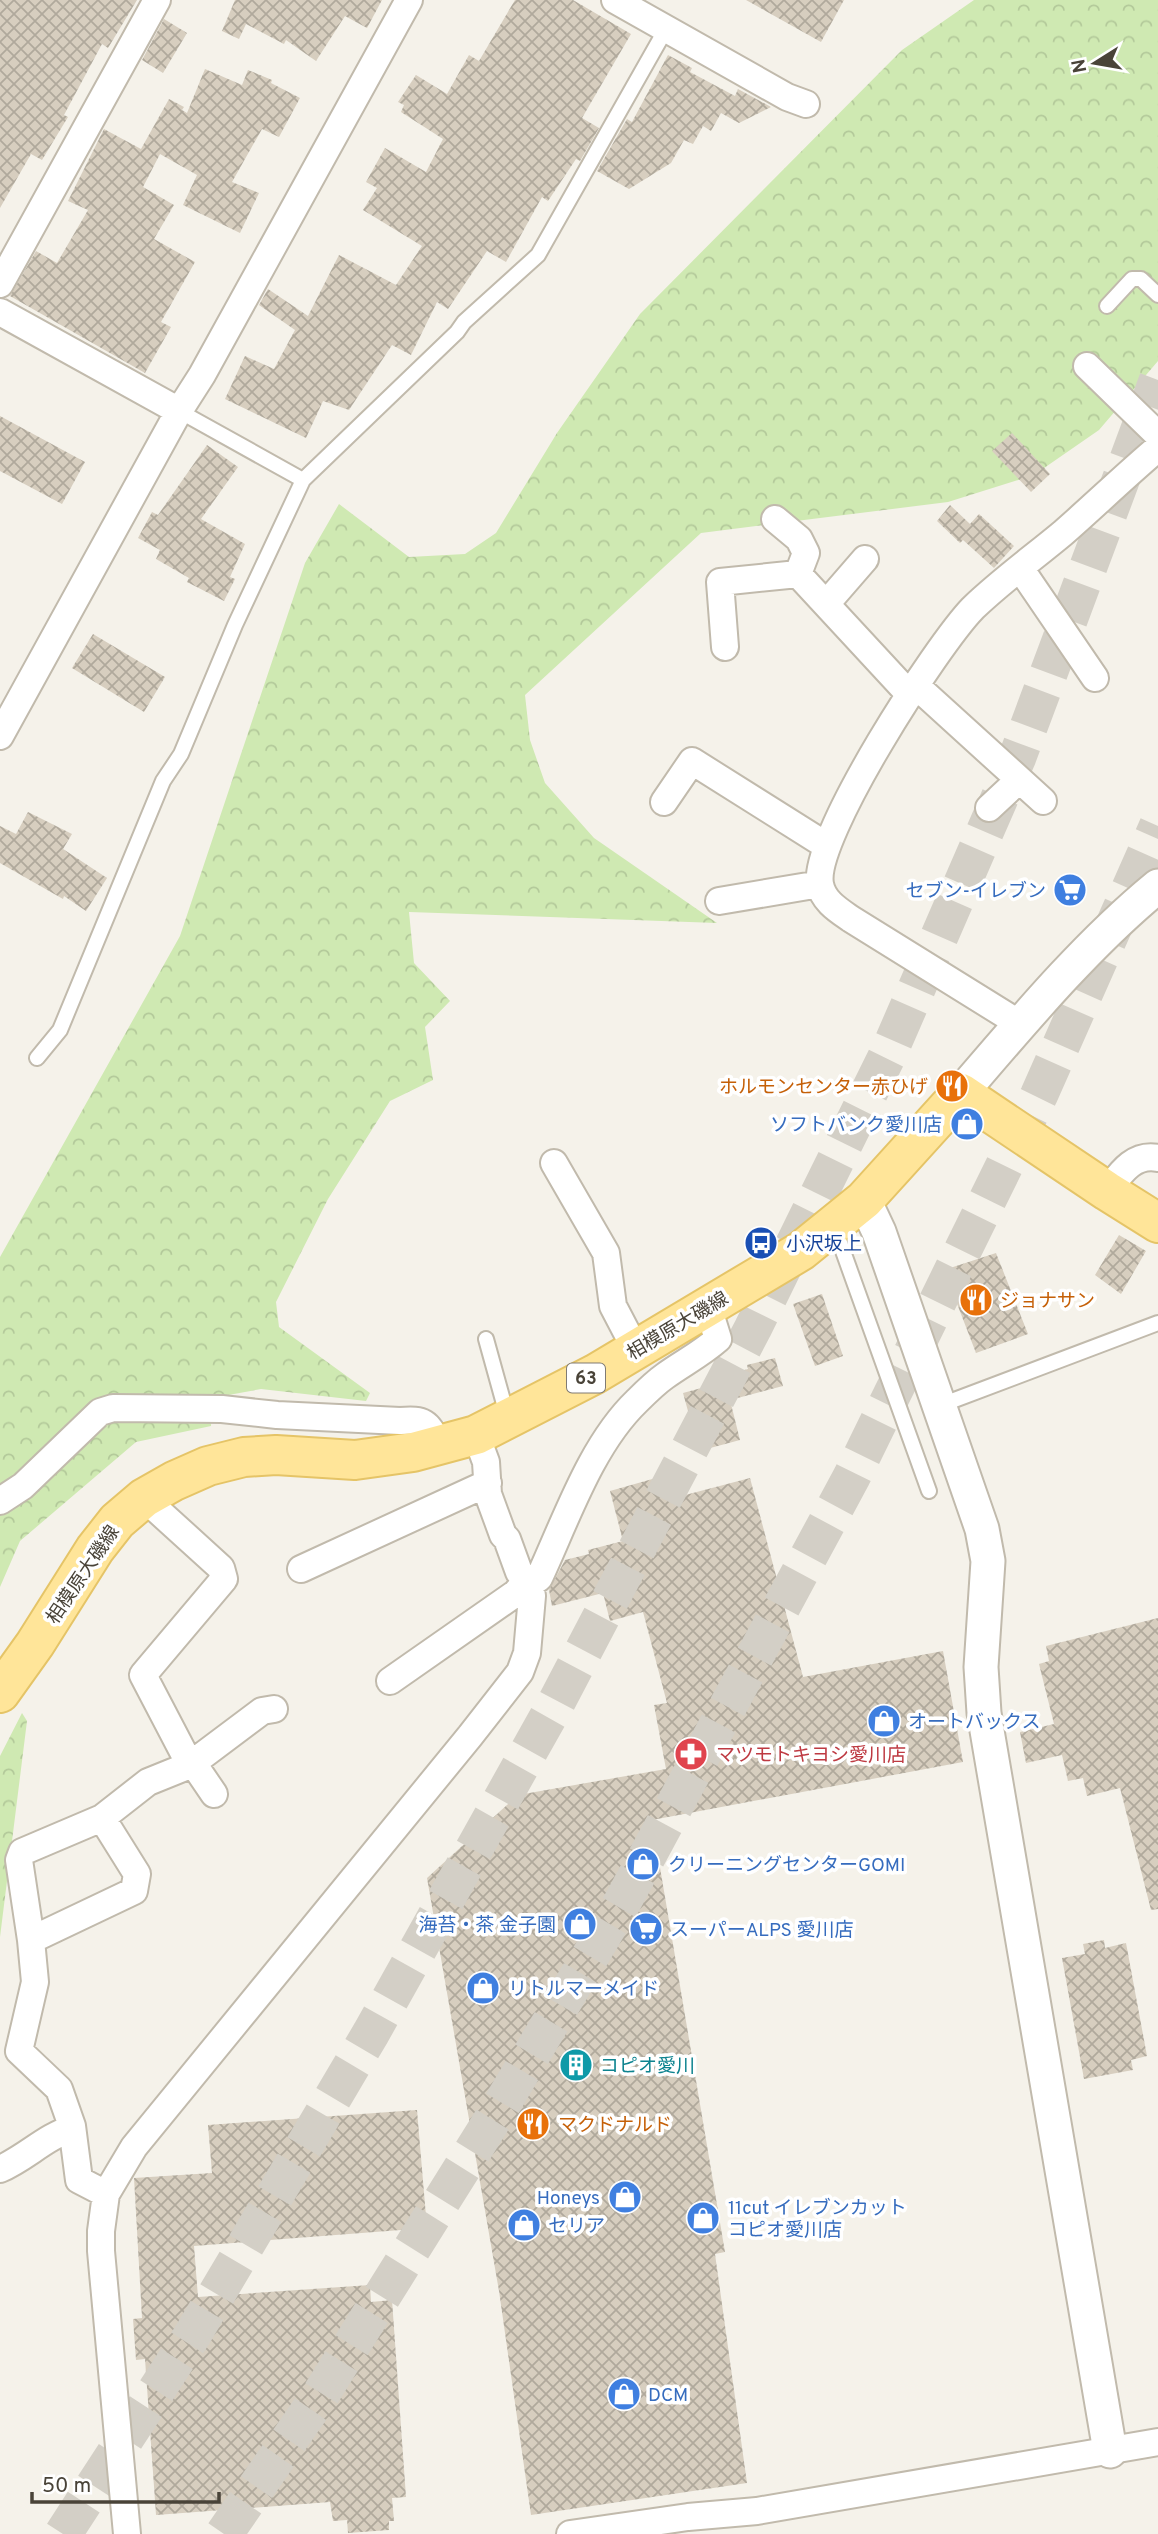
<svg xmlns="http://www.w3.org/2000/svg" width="1158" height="2534" viewBox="0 0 1158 2534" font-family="Overpass,'Noto Sans JP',sans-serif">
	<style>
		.forest { fill: url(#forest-crowns) }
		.building { fill: url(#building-cross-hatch) }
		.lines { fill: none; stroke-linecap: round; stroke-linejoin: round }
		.motorway-tunnel { stroke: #d3cfc6; stroke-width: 38; stroke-dasharray: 38 19; stroke-linecap: butt }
		.service-casing { stroke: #c1baac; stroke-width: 18 }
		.minor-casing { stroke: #c1baac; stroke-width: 30 }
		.tertiary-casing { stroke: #c1baac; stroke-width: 37 }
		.primary-casing { stroke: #e5c467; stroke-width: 42 }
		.service { stroke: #fff; stroke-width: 14 }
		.minor { stroke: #fff; stroke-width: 26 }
		.tertiary { stroke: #fff; stroke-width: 33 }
		.primary { stroke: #ffe599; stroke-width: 38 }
		.labels { text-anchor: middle; stroke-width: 7; stroke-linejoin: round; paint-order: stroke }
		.shield { fill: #fff; stroke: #807b74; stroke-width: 2 }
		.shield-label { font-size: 18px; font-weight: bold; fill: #494338 }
		.shop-label { font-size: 19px; fill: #366cbe; stroke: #fff; text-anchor: start }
		.food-label { font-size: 19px; fill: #c56008; stroke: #fff; text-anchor: start }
		.transit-label { font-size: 19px; fill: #164399; stroke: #fff; text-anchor: start }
		.street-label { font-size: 19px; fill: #494338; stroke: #fff }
		.health-label { font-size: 19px; fill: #be3a42; stroke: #fff; text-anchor: start }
		.culture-label { font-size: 19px; fill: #0d838f; stroke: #fff; text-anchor: start }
	</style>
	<defs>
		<pattern id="forest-crowns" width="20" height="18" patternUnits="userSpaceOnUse" patternTransform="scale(1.75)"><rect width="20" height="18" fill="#cfe9b2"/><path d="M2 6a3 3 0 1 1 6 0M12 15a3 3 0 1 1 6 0" fill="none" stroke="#b3c99a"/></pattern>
		<pattern id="building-cross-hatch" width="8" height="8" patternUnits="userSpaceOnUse" patternTransform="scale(1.75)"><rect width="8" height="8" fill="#d7cebf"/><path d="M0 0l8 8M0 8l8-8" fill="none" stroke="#b0a99c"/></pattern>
	</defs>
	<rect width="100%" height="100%" fill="#f5f2ea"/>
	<!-- forest -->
	<path class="forest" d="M974,0H1158V361L1099,430L1034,475L948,502L701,533L525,695L530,740L545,783L594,838L717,923L409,912L414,963L450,1001L425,1027L433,1080L390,1101L328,1199L276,1302L279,1327L370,1393L366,1401L261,1389L212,1398L211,1426L136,1442L20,1541L0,1587V1257L180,936L305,563L339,504L409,557L465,554L496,533L557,433L640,314L902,50Z
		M22,1713L27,1721L0,1937V1756Z"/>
	<!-- building -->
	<path class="building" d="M0,0H137L108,48L102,44L64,115L68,117L42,160L31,154L0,208Z
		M235,0H382L367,28L345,16L316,61L286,40L284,44L246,24L239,39L222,31Z
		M515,0H573L631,34L582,118L599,128L580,161L576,159L548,201L542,197L506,262L487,251L448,309L437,302L411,355L392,345L349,410L323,401L306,438L225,399L245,356L274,369L295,330L259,305L268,289L308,316L339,255L396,285L422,246L363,210L377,188L366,182L385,148L426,172L443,139L401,112L404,105L398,102L416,75L447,94L469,55L479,61Z
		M746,0H844L821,42Z
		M164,19L187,33L163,73L142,60Z
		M668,55L692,68L690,72L735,96L738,89L771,107L739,123L721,113L711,131L703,126L693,144L684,140L671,163L629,189L597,171L627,119L632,122Z
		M205,69L242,85L248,70L272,80L271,83L300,98L279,137L262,129L232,182L259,193L240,233L183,205L197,175L160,154L143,187L174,205L154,239L195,262L161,322L171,327L145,373L10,296L36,251L57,263L88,210L68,201L104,129L141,149L169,99L184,107L182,110L187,113Z
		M0,416L85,462L62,504L0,471Z
		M1012,433L1050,474L1031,492L992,451Z
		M207,445L238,467L201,519L245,544L230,577L235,579L224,601L187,582L189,578L156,559L160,550L138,538L152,512L158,515Z
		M950,505L970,524L979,514L1014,546L994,568L963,540L960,543L937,521Z
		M93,634L165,677L144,712L72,668Z
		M28,812L72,834L63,849L107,878L86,911L64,896L63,899L0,863V826L16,834Z
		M1119,1235L1146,1251L1121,1294L1095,1275Z
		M996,1253L1028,1334L976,1353L944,1270Z
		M822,1294L843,1356L815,1366L793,1304Z
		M775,1358L783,1386L730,1400L740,1440L699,1451L683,1393L727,1381L726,1375L748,1369L747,1365Z
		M663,1476L670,1499L750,1478L803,1677L943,1651L963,1762L652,1820L725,2252L715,2254L747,2483L531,2515L499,2291L427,1878L518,1795L666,1769L654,1705L667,1703L643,1612L610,1621L603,1593L552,1606L549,1590L565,1560L589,1554L588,1550L623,1541L610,1491Z
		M1158,1618V1909L1151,1910L1120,1788L1087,1796L1083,1778L1068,1781L1062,1755L1026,1763L1020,1732L1054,1724L1039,1664L1049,1661L1046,1646Z
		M1104,1940L1105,1948L1126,1943L1147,2056L1131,2060L1133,2070L1084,2079L1062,1958L1085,1954L1083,1944Z
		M417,2110L427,2228L194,2246L198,2297L370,2285L371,2302L392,2300L406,2497L392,2498L394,2521H389V2530L348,2533L347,2520L333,2521L330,2502L156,2515L145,2359L136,2360L133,2319L142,2318L134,2178L212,2173L208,2125Z"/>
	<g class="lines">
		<!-- motorway-tunnel -->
		<path class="motorway-tunnel" d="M63,2534L193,2334L371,2033L557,1701L753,1328L888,1054L1017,758L1158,380
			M224,2534L321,2394L499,2109L623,1901L852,1476L1039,1095L1158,826"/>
		<defs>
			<path id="service" d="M1107,306L1132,279H1141L1158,295
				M179,411L303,480
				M37,1058L60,1030L163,781L181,754L235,625L303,480L457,332L464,322L538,255L666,29
				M834,1226L929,1491
				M486,1339L504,1404L511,1417
				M941,1405L1158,1323"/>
			<path id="minor" d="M615,0L787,97L806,104
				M0,284L157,0
				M0,312L179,411
				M1087,366L1158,435
				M775,519L799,539L806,553L798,574
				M1020,568L1095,678
				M826,604L865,559
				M725,647L720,582L798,574L910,695
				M914,687L923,692L1043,801
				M0,736L179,411L202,375L409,0
				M664,802L692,761L827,846
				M989,808L1019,780
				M719,901L820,884
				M1020,1024L851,919C838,910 823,901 820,884C812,837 937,645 973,608C1001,581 1033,558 1063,533C1095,505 1126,475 1158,448
				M554,1163L606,1253L613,1306L636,1350
				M1107,1191C1120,1174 1133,1153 1158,1158
				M476,1435L486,1462L488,1494L503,1535L507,1539L519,1572L530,1584
				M0,1501L23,1486L100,1412L113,1408L222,1409L277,1415L400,1421C427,1419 427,1423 439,1445
				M301,1569L488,1483
				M390,1681L516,1593L527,1580
				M214,1794L197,1769L190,1765L262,1711L274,1709
				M102,1818L137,1874L134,1891L31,1940L19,1860L22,1852L102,1818L148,1782L190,1765L143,1675L224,1579L221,1568L144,1498
				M31,1940L35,1982L19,2051L59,2089L72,2126L79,2180L106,2194
				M0,2169C26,2158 46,2136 72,2129
				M127,2534L101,2251V2231L106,2194L134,2147L470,1736L520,1672L527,1653L532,1596L530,1584L539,1578C566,1520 591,1445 637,1401C646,1392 655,1383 665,1376C683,1363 701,1354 718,1339L708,1307
				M570,2534L688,2517L757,2511L1158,2442"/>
			<path id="tertiary" d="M961,1093C1022,1022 1086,945 1158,886
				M864,1200L879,1232L982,1529L988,1561L981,1667L984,1713L1110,2451"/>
			<path id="primary" d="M0,1693L35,1644L95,1549L117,1521L144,1498L174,1481L208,1466L244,1457L276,1455L355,1460L413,1452L476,1435L595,1374L801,1251L864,1200L961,1093L1107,1191L1158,1223"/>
		</defs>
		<!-- service casing -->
		<use href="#service" class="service-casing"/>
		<!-- minor casing -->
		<use href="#minor" class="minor-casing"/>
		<!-- tertiary casing -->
		<use href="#tertiary" class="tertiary-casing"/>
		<!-- primary casing -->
		<use href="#primary" class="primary-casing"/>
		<!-- service -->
		<use href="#service" class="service"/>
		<!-- minor -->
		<use href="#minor" class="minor"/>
		<!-- tertiary -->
		<use href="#tertiary" class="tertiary"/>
		<!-- primary -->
		<use href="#primary" class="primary"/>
	</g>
	<!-- icons -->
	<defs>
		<symbol id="supermarket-disc" viewBox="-11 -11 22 22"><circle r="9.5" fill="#3f7fe0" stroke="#fff"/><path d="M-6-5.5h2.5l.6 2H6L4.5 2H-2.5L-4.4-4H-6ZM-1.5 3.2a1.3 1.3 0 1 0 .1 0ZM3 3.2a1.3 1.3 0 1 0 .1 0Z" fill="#fff"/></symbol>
		<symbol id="restaurant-disc" viewBox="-11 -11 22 22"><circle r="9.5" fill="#e8710a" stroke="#fff"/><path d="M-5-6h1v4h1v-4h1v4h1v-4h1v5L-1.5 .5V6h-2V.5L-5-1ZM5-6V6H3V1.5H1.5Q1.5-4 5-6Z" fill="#fff"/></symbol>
		<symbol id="shop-disc" viewBox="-11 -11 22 22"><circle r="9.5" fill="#3f7fe0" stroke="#fff"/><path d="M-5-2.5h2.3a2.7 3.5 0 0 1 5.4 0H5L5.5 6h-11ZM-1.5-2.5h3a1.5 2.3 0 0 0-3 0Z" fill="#fff"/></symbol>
		<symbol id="bus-disc" viewBox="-11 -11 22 22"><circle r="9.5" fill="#1a4fb4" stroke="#fff"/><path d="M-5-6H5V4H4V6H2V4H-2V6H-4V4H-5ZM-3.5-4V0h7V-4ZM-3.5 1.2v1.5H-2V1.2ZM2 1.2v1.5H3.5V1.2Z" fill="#fff"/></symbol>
		<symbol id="pharmacy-disc" viewBox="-11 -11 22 22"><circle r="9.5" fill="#e0444e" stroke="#fff"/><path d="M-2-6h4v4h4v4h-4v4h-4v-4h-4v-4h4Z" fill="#fff"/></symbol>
		<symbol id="building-disc" viewBox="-11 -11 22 22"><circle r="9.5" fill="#0f9aa8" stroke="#fff"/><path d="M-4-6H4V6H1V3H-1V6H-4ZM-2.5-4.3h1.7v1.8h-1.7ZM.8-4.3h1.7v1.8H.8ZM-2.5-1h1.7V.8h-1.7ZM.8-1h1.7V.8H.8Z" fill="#fff"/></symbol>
	</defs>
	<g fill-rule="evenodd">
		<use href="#supermarket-disc" x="1051" y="871" width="38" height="38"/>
		<use href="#restaurant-disc" x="933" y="1067" width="38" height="38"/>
		<use href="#shop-disc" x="948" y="1105" width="38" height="38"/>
		<use href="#bus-disc" x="742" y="1224" width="38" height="38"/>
		<use href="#restaurant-disc" x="957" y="1281" width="38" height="38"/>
		<use href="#shop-disc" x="865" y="1702" width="38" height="38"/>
		<use href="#pharmacy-disc" x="672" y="1735" width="38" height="38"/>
		<use href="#shop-disc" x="624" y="1845" width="38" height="38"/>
		<use href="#shop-disc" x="561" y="1905" width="38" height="38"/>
		<use href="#supermarket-disc" x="627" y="1910" width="38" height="38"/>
		<use href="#shop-disc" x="464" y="1969" width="38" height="38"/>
		<use href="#building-disc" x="557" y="2046" width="38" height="38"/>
		<use href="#restaurant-disc" x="514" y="2105" width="38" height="38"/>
		<use href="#shop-disc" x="606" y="2178" width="38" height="38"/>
		<use href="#shop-disc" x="684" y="2199" width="38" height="38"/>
		<use href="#shop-disc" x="505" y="2206" width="38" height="38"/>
		<use href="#shop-disc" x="605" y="2375" width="38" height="38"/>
	</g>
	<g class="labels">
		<!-- shield labels -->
		<rect class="shield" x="567" y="1363.5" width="38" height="29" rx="5"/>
		<g class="shield-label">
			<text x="586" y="1384">63</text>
		</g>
		<!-- shop labels -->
		<g class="shop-label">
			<text x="1046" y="897" text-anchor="end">セブン-イレブン</text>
			<text x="942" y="1131" text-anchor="end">ソフトバンク愛川店</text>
			<text x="908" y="1728">オートバックス</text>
			<text x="668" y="1871">クリーニングセンターGOMI</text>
			<text x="556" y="1931" text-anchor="end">海苔・茶 金子園</text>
			<text x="670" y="1936">スーパーALPS 愛川店</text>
			<text x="508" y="1995">リトルマーメイド</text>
			<text x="600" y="2204" text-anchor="end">Honeys</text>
			<text x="728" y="2214">11cut イレブンカット<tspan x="728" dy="22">コピオ愛川店</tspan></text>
			<text x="548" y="2232">セリア</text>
			<text x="648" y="2401">DCM</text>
		</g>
		<!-- food labels -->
		<g class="food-label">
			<text x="928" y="1093" text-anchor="end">ホルモンセンター赤ひげ</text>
			<text x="1000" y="1307">ジョナサン</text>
			<text x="558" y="2131">マクドナルド</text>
		</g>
		<!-- transit labels -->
		<g class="transit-label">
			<text x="786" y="1250">小沢坂上</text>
		</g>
		<!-- street labels -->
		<g class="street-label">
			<text transform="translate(677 1325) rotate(-31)" y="7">相模原大磯線</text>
			<text transform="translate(82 1574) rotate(-56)" y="7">相模原大磯線</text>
		</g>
		<!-- health labels -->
		<g class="health-label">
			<text x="716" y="1761">マツモトキヨシ愛川店</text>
		</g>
		<!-- culture labels -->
		<g class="culture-label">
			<text x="600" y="2072">コピオ愛川</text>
		</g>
	</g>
	<!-- north arrow -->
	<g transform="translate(1095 63) rotate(259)" stroke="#ffffff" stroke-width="5" paint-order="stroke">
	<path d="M0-5L12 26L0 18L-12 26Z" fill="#494338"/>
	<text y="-10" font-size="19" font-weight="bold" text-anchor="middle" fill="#494338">N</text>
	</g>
	<!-- scale -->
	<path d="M32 2492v10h187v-10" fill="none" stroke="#494338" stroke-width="3.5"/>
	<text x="42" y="2492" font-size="21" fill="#494338" stroke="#ffffff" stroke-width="5" paint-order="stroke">50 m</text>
</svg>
